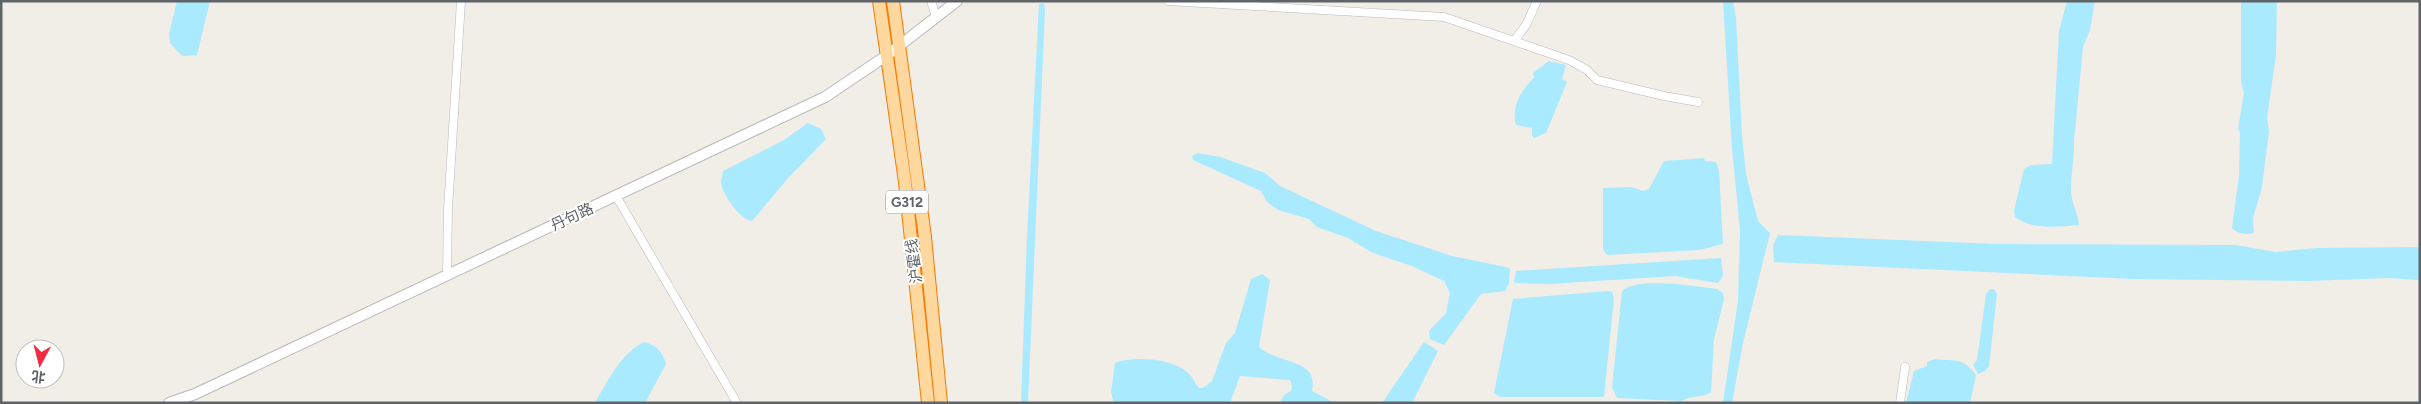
<svg xmlns="http://www.w3.org/2000/svg" width="2421" height="404" viewBox="0 0 2421 404" font-family="Figtree,'Noto Sans SC',sans-serif">
	<style>
		.water { fill: #a9eaff }
		.lines { fill: none; stroke-linecap: round; stroke-linejoin: round }
		.minor-casing { stroke: #b7babe; stroke-width: 9 }
		.tertiary-casing { stroke: #b7babe; stroke-width: 12 }
		.trunk-casing { stroke: #f87a00; stroke-width: 14 }
		.minor { stroke: #fff; stroke-width: 8 }
		.tertiary { stroke: #fff; stroke-width: 10 }
		.trunk { stroke: #ffd89f; stroke-width: 12 }
		.labels { text-anchor: middle; stroke-width: 4; stroke-linejoin: round; paint-order: stroke }
		.shield { fill: #fff; stroke: #8e9295; stroke-width: 1 }
		.shield-label { font-size: 14px; font-weight: bold; fill: #5e6468 }
		.street-label { font-size: 15px; fill: #5e6468; stroke: #fff }
	</style>
	<rect width="100%" height="100%" fill="#f1ede7"/>
	<!-- water -->
	<path class="water" d="M177,1H210L197,55L182,56L170,43L169,34Z
		M1723,1H1733L1736,18L1742,135L1746,174L1758,221L1770,233L1743,343L1732,403H1723L1738,301L1740,230L1732,149Z
		M2067,1H2095L2090,30L2083,47L2074,141C2075,157 2071,172 2071,187C2070,201 2078,212 2079,225C2058,227 2032,230 2015,217L2014,210L2024,169L2031,165L2052,164L2059,31Z
		M2241,1L2277,2L2276,55L2267,118L2269,131L2262,187L2253,218L2254,233C2245,235 2238,234 2232,228L2239,175L2240,133L2238,129L2244,93L2241,81Z
		M1044,3L1045,10L1028,403H1021L1027,237L1039,4Z
		M1549,61L1566,65L1562,79L1567,82L1546,133L1534,138L1532,135V128L1516,125C1511,107 1521,90 1534,78L1533,73Z
		M808,123L821,129L826,139L789,177L752,221C740,220 722,194 721,182C721,179 723,174 723,171L784,140Z
		M1198,153L1220,157L1265,173L1280,186L1376,231L1452,256L1510,268L1509,283L1505,291L1481,294L1444,345L1430,339L1429,331L1446,313L1450,293L1444,281L1412,266L1373,253L1348,238L1317,227L1309,219L1278,210L1267,202L1261,191L1193,160L1192,156Z
		M1704,158L1705,161L1716,162L1719,171L1723,244L1699,250L1607,255L1603,249V188L1631,187L1643,191L1649,189L1664,161Z
		M1778,235L1996,244L2236,245L2275,252L2317,248L2420,247V280L2388,278L2307,281L2133,279L1774,262L1773,245Z
		M1721,258L1723,276L1718,283L1675,276L1549,284L1514,283L1516,271Z
		M1262,274L1270,280L1259,347C1279,365 1319,358 1312,391L1335,403H1280L1284,395L1291,391L1292,386L1290,380L1240,376L1230,403H1114L1111,392L1115,363C1134,356 1171,358 1187,372C1192,376 1195,383 1199,388H1203L1212,381L1226,343L1235,333L1251,279Z
		M1678,284L1717,289L1723,293L1724,299L1714,339L1711,392C1702,399 1692,394 1682,401L1617,398L1612,387L1622,291C1636,280 1661,284 1678,284Z
		M1990,289H1994L1997,294L1989,366L1985,371L1978,374L1973,365L1977,360L1986,294Z
		M1608,291L1612,292L1614,298L1604,397H1500L1494,393L1513,299Z
		M644,342C656,345 663,352 666,364L645,403H595C607,382 621,353 644,342Z
		M1424,342L1438,351L1412,403H1382Z
		M1935,359C1955,362 1962,356 1976,375L1970,403H1906L1914,371L1927,366V362Z"/>
	<g class="lines">
		<defs>
			<path id="minor" d="M931,1L936,17
				M1168,1L1444,17L1569,60L1587,70L1597,80L1664,96L1698,102
				M1514,41L1526,25L1537,1
				M616,196L737,403
				M447,275L448,209L461,1
				M1900,403L1905,367"/>
			<path id="tertiary" d="M169,403L195,394L825,97L886,56L957,1"/>
			<path id="trunk" d="M879,1L905,182L928,403
				M893,1L925,237L941,403"/>
		</defs>
		<!-- minor casing -->
		<use href="#minor" class="minor-casing"/>
		<!-- tertiary casing -->
		<use href="#tertiary" class="tertiary-casing"/>
		<!-- trunk casing -->
		<use href="#trunk" class="trunk-casing"/>
		<!-- minor -->
		<use href="#minor" class="minor"/>
		<!-- tertiary -->
		<use href="#tertiary" class="tertiary"/>
		<!-- trunk -->
		<use href="#trunk" class="trunk"/>
	</g>
	<g class="labels">
		<!-- shield labels -->
		<rect class="shield" x="886" y="190.5" width="42" height="23" rx="4"/>
		<g class="shield-label">
			<text x="907" y="207">G312</text>
		</g>
		<!-- street labels -->
		<g class="street-label">
			<text transform="translate(572 217) rotate(-25)" y="5">丹句路</text>
			<text transform="translate(914 261) rotate(-97)" y="5">沪霍线</text>
		</g>
	</g>
	<!-- border -->
	<rect width="2421" height="404" fill="none" stroke="#5e6468" stroke-width="5"/>
	<!-- north arrow -->
	<g transform="translate(40 364) rotate(187)"><circle r="24" fill="#ffffff" stroke="#bfc1c3"/>
	<path d="M0-4L9 19L0 12L-9 19Z" fill="#f22b42"/>
	<text y="-8" font-size="14" font-weight="bold" text-anchor="middle" fill="#5e6468">北</text>
	</g>
</svg>
